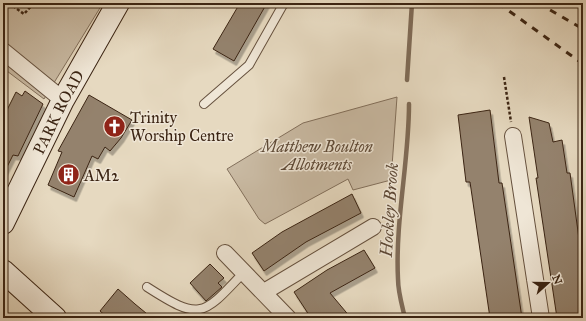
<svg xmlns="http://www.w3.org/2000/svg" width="586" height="321" viewBox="0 0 586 321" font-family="'IM FELL Great Primer',serif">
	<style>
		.green { fill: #c9baa3; stroke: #826f5b }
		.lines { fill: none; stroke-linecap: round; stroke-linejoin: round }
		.stream { stroke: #7f6b57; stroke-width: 4.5 }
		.building { fill: #94826d; stroke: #3b2413; filter: url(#shadow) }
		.lane-casing { stroke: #66513e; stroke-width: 10 }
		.street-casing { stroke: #66513e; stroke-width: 18 }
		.secondary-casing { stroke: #3b2413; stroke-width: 24 }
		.path { stroke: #3b2413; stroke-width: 2.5; stroke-dasharray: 3 2; stroke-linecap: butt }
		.lane { stroke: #efe6d6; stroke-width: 8 }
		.street { stroke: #efe6d6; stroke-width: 16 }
		.secondary { stroke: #efe6d6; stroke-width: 22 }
		.rail { stroke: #3b2413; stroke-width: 3; stroke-dasharray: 7 7; stroke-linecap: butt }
		.labels { text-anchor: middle; stroke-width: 3; stroke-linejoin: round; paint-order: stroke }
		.street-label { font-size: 16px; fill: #3b2413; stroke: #efe6d6 }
		.poi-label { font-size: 16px; fill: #3b2413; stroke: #efe6d6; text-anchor: start }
		.park-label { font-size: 16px; font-style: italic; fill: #5e4a37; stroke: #efe6d6 }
		.water-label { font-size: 17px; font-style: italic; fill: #5d4835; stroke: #efe6d6 }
	</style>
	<defs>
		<filter id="shadow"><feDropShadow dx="2.5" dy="4.5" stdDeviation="0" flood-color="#0004"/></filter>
	</defs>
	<rect width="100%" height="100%" fill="#e6d9c0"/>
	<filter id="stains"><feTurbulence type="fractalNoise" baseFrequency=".005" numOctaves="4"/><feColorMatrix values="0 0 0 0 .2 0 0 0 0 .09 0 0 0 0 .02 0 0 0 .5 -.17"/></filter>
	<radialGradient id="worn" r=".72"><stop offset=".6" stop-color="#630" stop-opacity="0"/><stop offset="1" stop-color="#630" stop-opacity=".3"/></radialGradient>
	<!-- green -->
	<path class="green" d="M3,3H103L44,99L3,68Z
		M397,97L391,180L353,190L348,179L265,224L259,219L227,169L303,123Z"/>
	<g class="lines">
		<!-- stream -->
		<path class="stream" d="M407,80L412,3
			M405,318C402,305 398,292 398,279C395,220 409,162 409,104"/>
	</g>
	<!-- building -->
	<path class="building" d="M240,3H267L234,61L213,49Z
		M25,91L43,104L18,156L13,155L3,175V118L16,92L22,96Z
		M89,95L132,120L121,138L110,151L105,147L98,159L92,156L74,197L48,185L62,152L58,151Z
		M490,110L499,183H502L522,318H490L470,182H466L458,115Z
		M529,117L549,123L553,142L562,140L567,173H570L583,268V318H557L536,178H538Z
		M352,194L361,213L306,242L264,271L252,253L282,232Z
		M364,250L375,268L330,293L351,318H311L294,292L327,270Z
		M210,264L224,278L218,283L222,287L206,301L190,283Z
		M118,289L135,304L152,318H108L100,311Z"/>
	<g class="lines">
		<defs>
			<path id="lane" d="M204,104L249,65L284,3
				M147,287C200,321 202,317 244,272"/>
			<path id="street" d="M3,51L63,100
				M513,136L541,318
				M225,253L288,318
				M264,292L373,227"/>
			<g id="secondary">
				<path id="s1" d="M3,223L63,100L118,3"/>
				<path d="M3,271L55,318"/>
			</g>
		</defs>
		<!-- lane casing -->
		<use href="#lane" class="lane-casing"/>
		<!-- street casing -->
		<use href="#street" class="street-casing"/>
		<!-- secondary casing -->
		<use href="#secondary" class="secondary-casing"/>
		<!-- path -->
		<path class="path" d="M9,3L24,14L34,3
			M504,77L511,122"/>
		<!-- lane -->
		<use href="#lane" class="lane"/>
		<!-- street -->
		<use href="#street" class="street"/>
		<!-- secondary -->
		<use href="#secondary" class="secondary"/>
		<!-- rail -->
		<path class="rail" d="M498,3L583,64
			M538,3L583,29"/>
	</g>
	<!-- icons -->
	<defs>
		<symbol id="church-disc" viewBox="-11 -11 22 22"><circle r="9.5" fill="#8f2418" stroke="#efe6d6"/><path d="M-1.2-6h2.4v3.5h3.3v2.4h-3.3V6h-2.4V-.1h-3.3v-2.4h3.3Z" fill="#fff"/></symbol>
		<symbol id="building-disc" viewBox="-11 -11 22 22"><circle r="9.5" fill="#8f2418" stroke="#efe6d6"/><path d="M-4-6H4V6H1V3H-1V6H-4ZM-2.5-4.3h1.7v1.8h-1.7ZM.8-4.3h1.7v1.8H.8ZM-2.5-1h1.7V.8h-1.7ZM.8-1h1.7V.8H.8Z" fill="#fff"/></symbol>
	</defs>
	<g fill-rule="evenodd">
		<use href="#church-disc" x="102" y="114" width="25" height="25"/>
		<use href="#building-disc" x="56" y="162" width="25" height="25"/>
	</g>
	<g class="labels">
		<!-- street labels -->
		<g class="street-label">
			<text dy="6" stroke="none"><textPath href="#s1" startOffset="124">PARK ROAD</textPath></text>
		</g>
		<!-- poi labels -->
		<g class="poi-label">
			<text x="130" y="123">Trinity<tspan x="130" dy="18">Worship Centre</tspan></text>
			<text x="84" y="181">AM2</text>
		</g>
		<!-- park labels -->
		<g class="park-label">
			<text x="317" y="152">Matthew Boulton<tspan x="317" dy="18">Allotments</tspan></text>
		</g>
		<!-- water labels -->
		<g class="water-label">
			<text transform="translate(389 210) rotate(-86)" y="6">Hockley Brook</text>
		</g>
	</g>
	<!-- margin -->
	<rect width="586" height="321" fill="none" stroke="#e6d9c0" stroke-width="16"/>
	<rect x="4" y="4" width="578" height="313" fill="none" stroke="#3b2413" stroke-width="2"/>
	<rect x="8" y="8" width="570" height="305" fill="none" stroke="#3b2413"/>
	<!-- north arrow -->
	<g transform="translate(548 283) rotate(69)" stroke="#efe6d6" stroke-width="3" paint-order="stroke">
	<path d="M0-3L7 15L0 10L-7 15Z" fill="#3b2413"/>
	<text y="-6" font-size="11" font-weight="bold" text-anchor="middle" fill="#3b2413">N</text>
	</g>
	<rect width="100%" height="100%" filter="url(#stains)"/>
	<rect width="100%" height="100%" fill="url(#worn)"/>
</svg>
